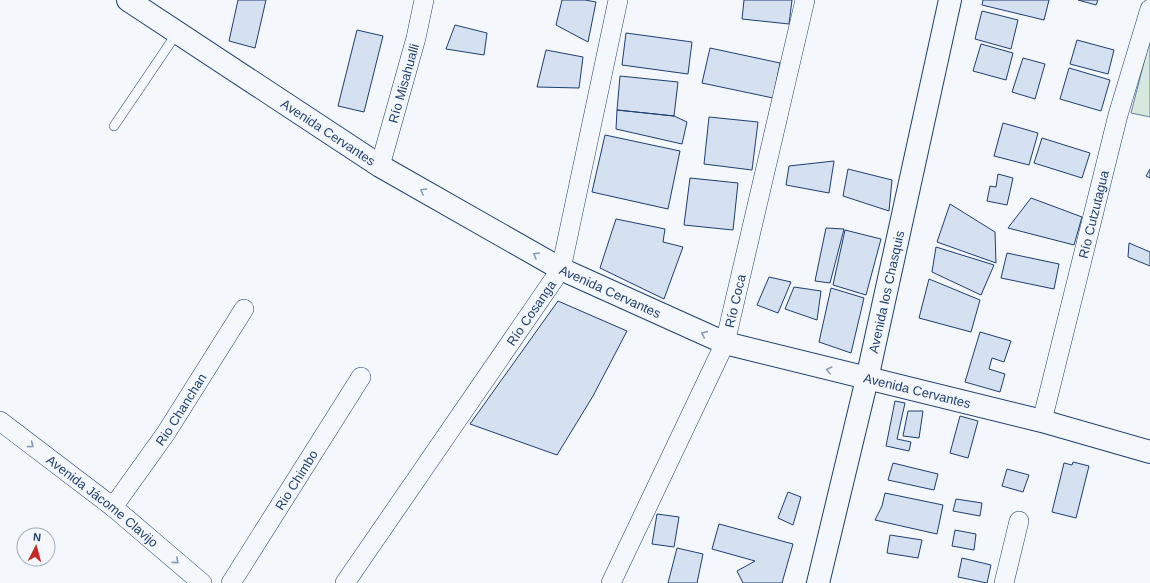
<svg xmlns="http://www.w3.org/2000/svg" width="1150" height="583" viewBox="0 0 1150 583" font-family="Helvetica,sans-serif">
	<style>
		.green { fill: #d7e8df; stroke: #687fa3 }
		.building { fill: #d5e0f0; stroke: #1d3f73 }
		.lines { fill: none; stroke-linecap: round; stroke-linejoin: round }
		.lane-casing { stroke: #1d3f73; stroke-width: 10 }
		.street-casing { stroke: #1d3f73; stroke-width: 20 }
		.secondary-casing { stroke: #1d3f73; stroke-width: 24 }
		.lane { stroke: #f4f7fb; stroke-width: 9 }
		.street { stroke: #f4f7fb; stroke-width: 19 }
		.secondary { stroke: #f4f7fb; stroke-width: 22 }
		.oneway { stroke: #889bb7 }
		.labels { text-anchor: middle; stroke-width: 3; stroke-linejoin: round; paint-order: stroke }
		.street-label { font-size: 13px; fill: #1d3f73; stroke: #f4f7fb }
	</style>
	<rect width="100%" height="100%" fill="#f4f7fb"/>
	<!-- green -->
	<path class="green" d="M1150,39V117L1131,113Z"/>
	<!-- building -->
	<path class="building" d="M238,0H266L255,48L229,41Z
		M562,0H585L596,2L588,42L556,25Z
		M744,0H792L789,24L742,19Z
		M983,0H1049L1044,20L982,5Z
		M1078,0H1098L1096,5Z
		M982,11L1018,20L1011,49L975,39Z
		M455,25L487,33L484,55L446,49Z
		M357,30L383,36L364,112L338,106Z
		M626,33L692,42L688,74L622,65Z
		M1077,40L1114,50L1108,74L1070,64Z
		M981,44L1013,53L1006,80L973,71Z
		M710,48L780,63L773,98L702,83Z
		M546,50L583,57L579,88L537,87Z
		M1023,58L1045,64L1035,99L1012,92Z
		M1069,68L1110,80L1101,111L1060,99Z
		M620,76L678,82L674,116L617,110Z
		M617,110L674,116L687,122L682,144L616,129Z
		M709,117L758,122L752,170L704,164Z
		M1003,123L1038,133L1029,165L994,156Z
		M605,135L680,151L668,209L592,192Z
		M1042,138L1090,153L1082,178L1034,163Z
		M834,161L829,193L786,185L789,166Z
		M848,169L892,180L889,211L843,196Z
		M1150,169V178L1146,176Z
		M998,174L1013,178L1007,205L987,201L990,186L996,187Z
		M690,178L738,183L733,230L684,225Z
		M1031,198L1082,217L1074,245L1008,228Z
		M950,204L995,232L996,263L937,242Z
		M616,219L665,229L663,242L683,247L664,299L600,268Z
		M826,228L844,229L830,283L815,281Z
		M845,230L881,239L866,295L833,285Z
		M1129,243L1150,252V266L1128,257Z
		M936,247L994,265L981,295L932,272Z
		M1007,253L1059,264L1054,289L1001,278Z
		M769,277L791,282L778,313L757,305Z
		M929,279L980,300L971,332L919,318Z
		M794,287L821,291L817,320L785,309Z
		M831,288L864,298L851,353L819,342Z
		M558,301L627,331L593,396L557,455L470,424Z
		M980,332L1011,341L1004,362L992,358L989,369L1005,374L1000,392L965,382Z
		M895,401L905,403L897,439L911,442L909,451L886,446Z
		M908,411H923L919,438L903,436Z
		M960,416L978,421L968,458L950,453Z
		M1073,462L1089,466L1076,518L1052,512L1064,463L1072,465Z
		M893,463L938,474L934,490L888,480Z
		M1007,469L1029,475L1023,492L1002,486Z
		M788,492L801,497L793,525L778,518Z
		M885,493L943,505L937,534L875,520L882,506Z
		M956,499L982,503L980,516L953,511Z
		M657,514L679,517L674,547L652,544Z
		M719,524L793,544L782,583H743L737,571L755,561L712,549Z
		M955,530L976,534L974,550L952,546Z
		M890,535L922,540L918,558L887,553Z
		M677,548L703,554L697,583H668Z
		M962,558L991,565L987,583L958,577Z"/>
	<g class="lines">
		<defs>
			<path id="lane" d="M114,126L177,33"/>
			<g id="street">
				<path id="s1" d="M380,166L416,38L424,0"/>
				<path id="s2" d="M0,421L113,507L202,583"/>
				<path id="s3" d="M1042,421L1118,115L1150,9"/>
				<path id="s4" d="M113,507L166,433L244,309"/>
				<path id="s5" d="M231,583L361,377"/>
				<path id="s6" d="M345,583L561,269L618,0"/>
				<path id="s7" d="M611,583L725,343L805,0"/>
				<path d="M1004,583L1019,521"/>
			</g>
			<g id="secondary">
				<path id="s8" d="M128,0L380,166L561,269L725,343L1042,421L1150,452"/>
				<path id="s9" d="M818,583L867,379L950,0"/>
			</g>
		</defs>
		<!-- lane casing -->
		<use href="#lane" class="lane-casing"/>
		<!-- street casing -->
		<use href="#street" class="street-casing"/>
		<!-- secondary casing -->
		<use href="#secondary" class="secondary-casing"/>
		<!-- lane -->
		<use href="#lane" class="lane"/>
		<!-- street -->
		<use href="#street" class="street"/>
		<!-- secondary -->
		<use href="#secondary" class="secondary"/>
	</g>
	<!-- one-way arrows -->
	<defs><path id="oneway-chevron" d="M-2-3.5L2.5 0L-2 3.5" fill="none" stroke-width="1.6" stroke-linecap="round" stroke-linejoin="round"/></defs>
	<g class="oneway">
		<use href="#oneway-chevron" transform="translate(423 191) rotate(-150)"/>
		<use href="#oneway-chevron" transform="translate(536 255) rotate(-150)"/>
		<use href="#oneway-chevron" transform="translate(704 334) rotate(-156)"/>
		<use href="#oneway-chevron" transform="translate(829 370) rotate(-166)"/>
		<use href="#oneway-chevron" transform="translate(31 445) rotate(37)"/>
		<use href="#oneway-chevron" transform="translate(176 561) rotate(41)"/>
	</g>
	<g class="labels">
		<!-- street labels -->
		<g class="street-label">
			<text dy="5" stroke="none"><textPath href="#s1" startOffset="86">Río Misahualli</textPath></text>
			<text dy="5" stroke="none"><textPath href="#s8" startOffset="240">Avenida Cervantes</textPath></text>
			<text dy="5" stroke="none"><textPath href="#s3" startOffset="213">Río Cutzutagua</textPath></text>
			<text dy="5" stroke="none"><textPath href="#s8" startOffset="564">Avenida Cervantes</textPath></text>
			<text dy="5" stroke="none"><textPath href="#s9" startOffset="299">Avenida los Chasquis</textPath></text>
			<text dy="5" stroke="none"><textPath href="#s7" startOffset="309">Río Coca</textPath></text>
			<text dy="5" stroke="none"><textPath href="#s6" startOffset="328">Río Cosanga</textPath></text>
			<text dy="5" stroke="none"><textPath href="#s8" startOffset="888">Avenida Cervantes</textPath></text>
			<text dy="5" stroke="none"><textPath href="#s4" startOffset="119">Rio Chanchan</textPath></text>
			<text dy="5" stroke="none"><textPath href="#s5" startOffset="122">Rio Chimbo</textPath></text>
			<text dy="5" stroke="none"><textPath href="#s2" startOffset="130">Avenida Jácome Clavijo</textPath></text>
		</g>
	</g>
	<!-- north arrow -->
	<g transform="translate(36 547) rotate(6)"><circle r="19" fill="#f4f7fb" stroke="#9eadc5"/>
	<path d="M0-3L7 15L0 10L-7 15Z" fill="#c62828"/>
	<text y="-6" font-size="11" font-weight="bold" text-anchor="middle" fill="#1d3f73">N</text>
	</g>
</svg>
